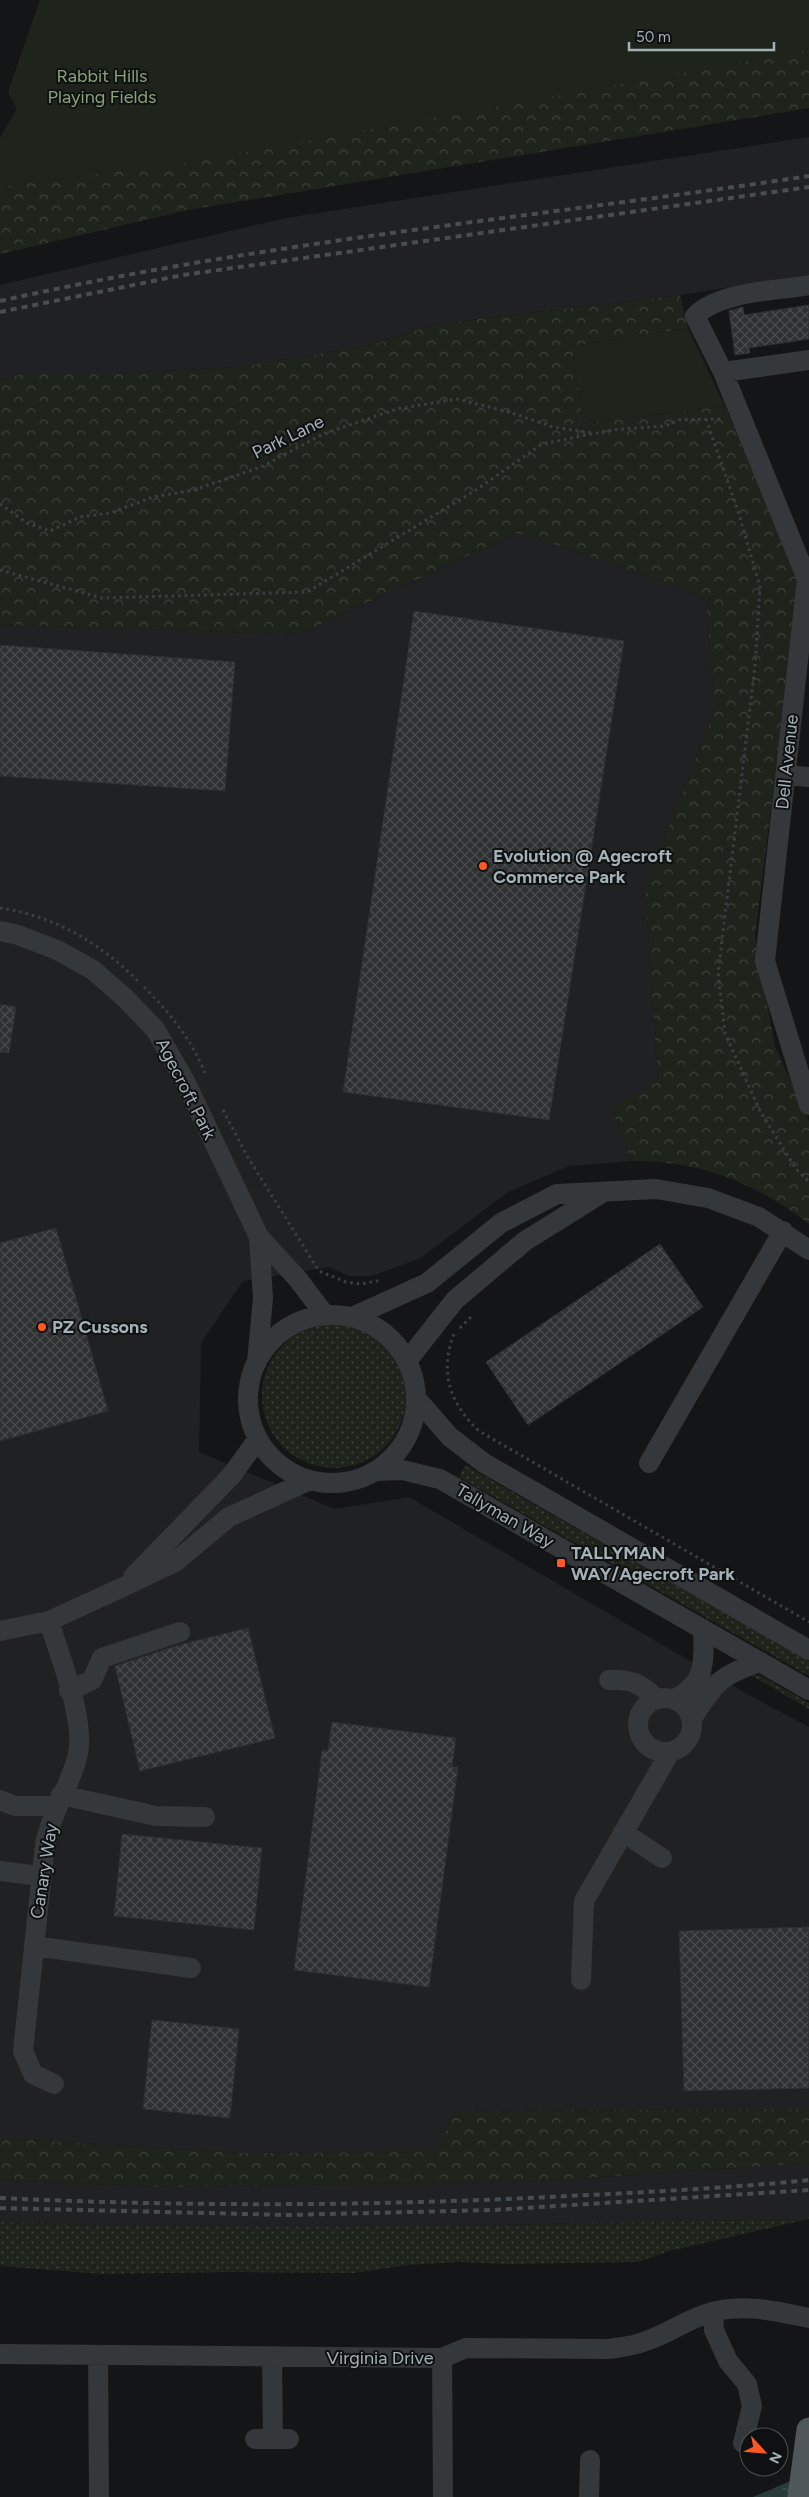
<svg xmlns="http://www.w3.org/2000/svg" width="809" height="2497" viewBox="0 0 809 2497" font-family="Figtree,sans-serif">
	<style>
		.built { fill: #202123 }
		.grass { fill: url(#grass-dots) }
		.forest { fill: url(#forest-crowns) }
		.green { fill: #1e241b }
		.water { fill: url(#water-ripples) }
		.building { fill: url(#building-cross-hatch); stroke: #2e2f32 }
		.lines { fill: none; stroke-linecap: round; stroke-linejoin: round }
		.path { stroke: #3a4042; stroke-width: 3; stroke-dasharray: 2.5 4; stroke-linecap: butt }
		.minor { stroke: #34383b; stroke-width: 20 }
		.major { stroke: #50575a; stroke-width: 25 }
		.rail { stroke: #474d50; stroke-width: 4; stroke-dasharray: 6 5; stroke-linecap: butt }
		.poi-dot { fill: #ff5822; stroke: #0f1011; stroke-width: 2 }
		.labels { text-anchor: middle; stroke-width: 4; stroke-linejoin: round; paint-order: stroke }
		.park-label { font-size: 18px; fill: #89a479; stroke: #0f1011 }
		.street-label { font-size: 18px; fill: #a4b2b7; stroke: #0f1011 }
		.poi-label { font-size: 18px; font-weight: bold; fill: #a4b2b7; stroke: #0f1011; text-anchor: start }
	</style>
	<defs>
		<pattern id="grass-dots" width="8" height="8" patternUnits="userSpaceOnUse" patternTransform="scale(1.25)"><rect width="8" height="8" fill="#1e241b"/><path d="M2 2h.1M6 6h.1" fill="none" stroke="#3c413a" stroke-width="1.8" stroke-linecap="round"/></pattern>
		<pattern id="forest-crowns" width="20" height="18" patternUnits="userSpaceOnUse" patternTransform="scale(1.25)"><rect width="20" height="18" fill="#1e241b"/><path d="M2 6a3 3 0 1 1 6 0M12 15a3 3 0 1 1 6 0" fill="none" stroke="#3c413a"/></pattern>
		<pattern id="water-ripples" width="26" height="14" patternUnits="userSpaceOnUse" patternTransform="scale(1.25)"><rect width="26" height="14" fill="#293a3b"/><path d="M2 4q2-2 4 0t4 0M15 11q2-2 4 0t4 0" fill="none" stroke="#455455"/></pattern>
		<pattern id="building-cross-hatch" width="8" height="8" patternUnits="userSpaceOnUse" patternTransform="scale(1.25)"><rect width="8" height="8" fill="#2e3032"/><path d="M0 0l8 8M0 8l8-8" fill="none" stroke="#494c4d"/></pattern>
	</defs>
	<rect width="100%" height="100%" fill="#141516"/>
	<!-- built -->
	<path class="built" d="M809,137V275L680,295L438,324L371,345L239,367L125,373H26L0,380V285L286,218Z
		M517,533L566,548L706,597L715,711L645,885L658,1083L612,1107L631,1161L569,1166L508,1192L421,1258L372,1276H349L329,1267L243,1281L201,1343L199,1452L335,1509L409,1497L747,1694L809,1727V2109L455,2111L437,2152L238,2153L0,2138V625L299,634Z
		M809,2163V2219L339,2228L117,2226L0,2222V2180L169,2187L541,2181Z"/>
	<!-- grass -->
	<path class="grass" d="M262 1396a72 72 0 1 1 144 0a72 72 0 1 1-144 0Z
		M465,1465L809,1661V1676L459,1477Z
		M749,1674L761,1676L809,1703V1709Z
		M809,2216V2219L670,2251L638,2262L505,2264L459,2262L408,2265L355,2273L233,2272L102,2274L0,2266V2222C269,2232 539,2224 808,2219Z"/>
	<!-- forest -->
	<path class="forest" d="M40,0H809V108L188,210L0,254V138L17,109L8,92Z
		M680,295L688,328L572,346L583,424L725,406L800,577L755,936L775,1047L809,1121V1224C756,1183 699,1160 631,1161L611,1107L658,1082L645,885L715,711L706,597L566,548L517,533L299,634L0,625V380L26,373H125L239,367L371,345L438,324Z
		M809,2109V2163L541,2181L169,2187L0,2180V2138L238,2153L437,2152L455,2111Z"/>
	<!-- green -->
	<path class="green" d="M40,0H809V50L180,164L0,187V138L17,109L8,92Z
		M688,328L725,406L583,424L572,346Z"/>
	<!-- water -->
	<path class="water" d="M809,2473V2497H753Z"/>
	<!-- building -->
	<path class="building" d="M809,305V339L749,348L750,353L735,355L729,311L743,307L744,315Z
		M414,611L624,641L549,1120L343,1092Z
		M0,645L235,662L225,791L0,776Z
		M0,1004L16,1007L9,1053L0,1052Z
		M56,1228L108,1411L0,1441V1243Z
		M660,1244L703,1307L528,1425L486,1362Z
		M248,1628L275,1738L140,1771L115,1666L179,1645Z
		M332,1722L456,1738L452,1767H458L429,1987L294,1970L322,1750L328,1751Z
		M122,1834L262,1848L254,1930L114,1916Z
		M809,1927V2088L684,2091L679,1931Z
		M152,2020L239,2029L230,2118L143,2109Z"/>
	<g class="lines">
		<!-- path -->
		<path class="path" d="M706,419L738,511L760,587L755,666L718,973L725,1033L760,1111L796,1169L809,1182
			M0,504L27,523L50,531L80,517L110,513L153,497L194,490L261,467L323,434L397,409L457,399L509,412L553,427L593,433
			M0,570L102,598L307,592L476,490L542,444L612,430L665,426L679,420L722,419
			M0,908C56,916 101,944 140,983
			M144,987C170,1013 191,1039 205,1073
			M223,1110L247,1156L319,1271L346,1282L361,1284L382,1280
			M460,1328L470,1318L467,1314
			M454,1334C439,1372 450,1404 479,1431L809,1622"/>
		<!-- minor -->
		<path class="minor" d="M809,285C775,291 720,291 695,316L723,372L807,579L765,961L809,1105
			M723,372L809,360
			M785,775L809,777
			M0,931L18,935L57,950L93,970L125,998L155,1029L185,1081L259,1237L297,1278L325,1315
			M248 1399a84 84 0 1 1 168 0a84 84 0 1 1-168 0Z
			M352,1317L427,1283L501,1223L557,1194L656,1189L708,1198L759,1217L809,1250
			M407,1361L455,1300L525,1241L602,1193
			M257,1362L263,1298L259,1237
			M416,1398L450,1437L484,1463L809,1650
			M649,1463L783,1231
			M375,1471L402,1470L440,1479L809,1690
			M133,1577L231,1476L258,1439
			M49,1621C60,1657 87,1723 77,1758C69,1788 51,1813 45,1844L23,2051L33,2074L54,2084
			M0,1631L49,1621L123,1587L175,1562L229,1517L310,1480
			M609,1680C633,1679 639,1683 656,1698
			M69,1691L92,1680L102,1658L180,1632
			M638 1725a27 27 0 1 1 54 0a27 27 0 1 1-54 0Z
			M675,1699C707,1682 704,1661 703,1629
			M692,1718C716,1683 718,1676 760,1662
			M61,1795L156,1816L205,1817
			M0,1800L15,1806H56
			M623,1832L662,1858
			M0,1871L40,1876
			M34,1946L191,1968
			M581,1980L584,1901L670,1752
			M713,2312L714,2330L728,2361L747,2384L752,2406L743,2443
			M0,2354L442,2358L466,2348L609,2349C621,2347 635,2346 646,2341C667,2334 685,2321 706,2314C740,2302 776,2311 809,2318
			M98,2355L99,2497
			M272,2357L273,2439
			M442,2358L443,2497
			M255,2439H289
			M589,2497L590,2460"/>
		<!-- major -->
		<path class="major" d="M800,2497L809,2430"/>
		<!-- rail -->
		<path class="rail" d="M0,301C267,241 539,217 809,176
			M0,312L183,275L809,187
			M0,2198C190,2207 380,2206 569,2196C649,2192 729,2188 809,2180
			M0,2208L288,2215L493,2210L809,2190"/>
	</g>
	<!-- markers -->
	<g class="poi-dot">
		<circle cx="483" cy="866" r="5"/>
		<circle cx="42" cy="1327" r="5"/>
		<rect x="556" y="1558" width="10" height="10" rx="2.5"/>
	</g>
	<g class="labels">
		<!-- park labels -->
		<g class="park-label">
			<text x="102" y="82">Rabbit Hills<tspan x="102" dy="21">Playing Fields</tspan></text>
		</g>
		<!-- street labels -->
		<g class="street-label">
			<text transform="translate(288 437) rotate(-26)" y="6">Park Lane</text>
			<text transform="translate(787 762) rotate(-84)" y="6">Dell Avenue</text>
			<text transform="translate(186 1089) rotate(63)" y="6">Agecroft Park</text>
			<text transform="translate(505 1516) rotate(30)" y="6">Tallyman Way</text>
			<text transform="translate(44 1871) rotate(-81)" y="6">Canary Way</text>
			<text x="380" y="2364">Virginia Drive</text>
		</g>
		<!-- poi labels -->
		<g class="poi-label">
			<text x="493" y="862">Evolution @ Agecroft<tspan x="493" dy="21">Commerce Park</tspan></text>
			<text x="52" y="1333">PZ Cussons</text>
			<text x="571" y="1559">TALLYMAN<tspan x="571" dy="21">WAY/Agecroft Park</tspan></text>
		</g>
	</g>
	<!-- north arrow -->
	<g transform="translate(764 2452) rotate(116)"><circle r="24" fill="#0f1011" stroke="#4b5153"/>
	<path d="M0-4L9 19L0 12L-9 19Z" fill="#ff5822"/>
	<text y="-8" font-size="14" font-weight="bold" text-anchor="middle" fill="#a4b2b7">N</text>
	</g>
	<!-- scale -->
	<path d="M629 42v8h145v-8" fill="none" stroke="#a4b2b7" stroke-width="2.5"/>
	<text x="636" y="42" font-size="15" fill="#a4b2b7" stroke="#0f1011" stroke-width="4" paint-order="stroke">50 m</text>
</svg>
